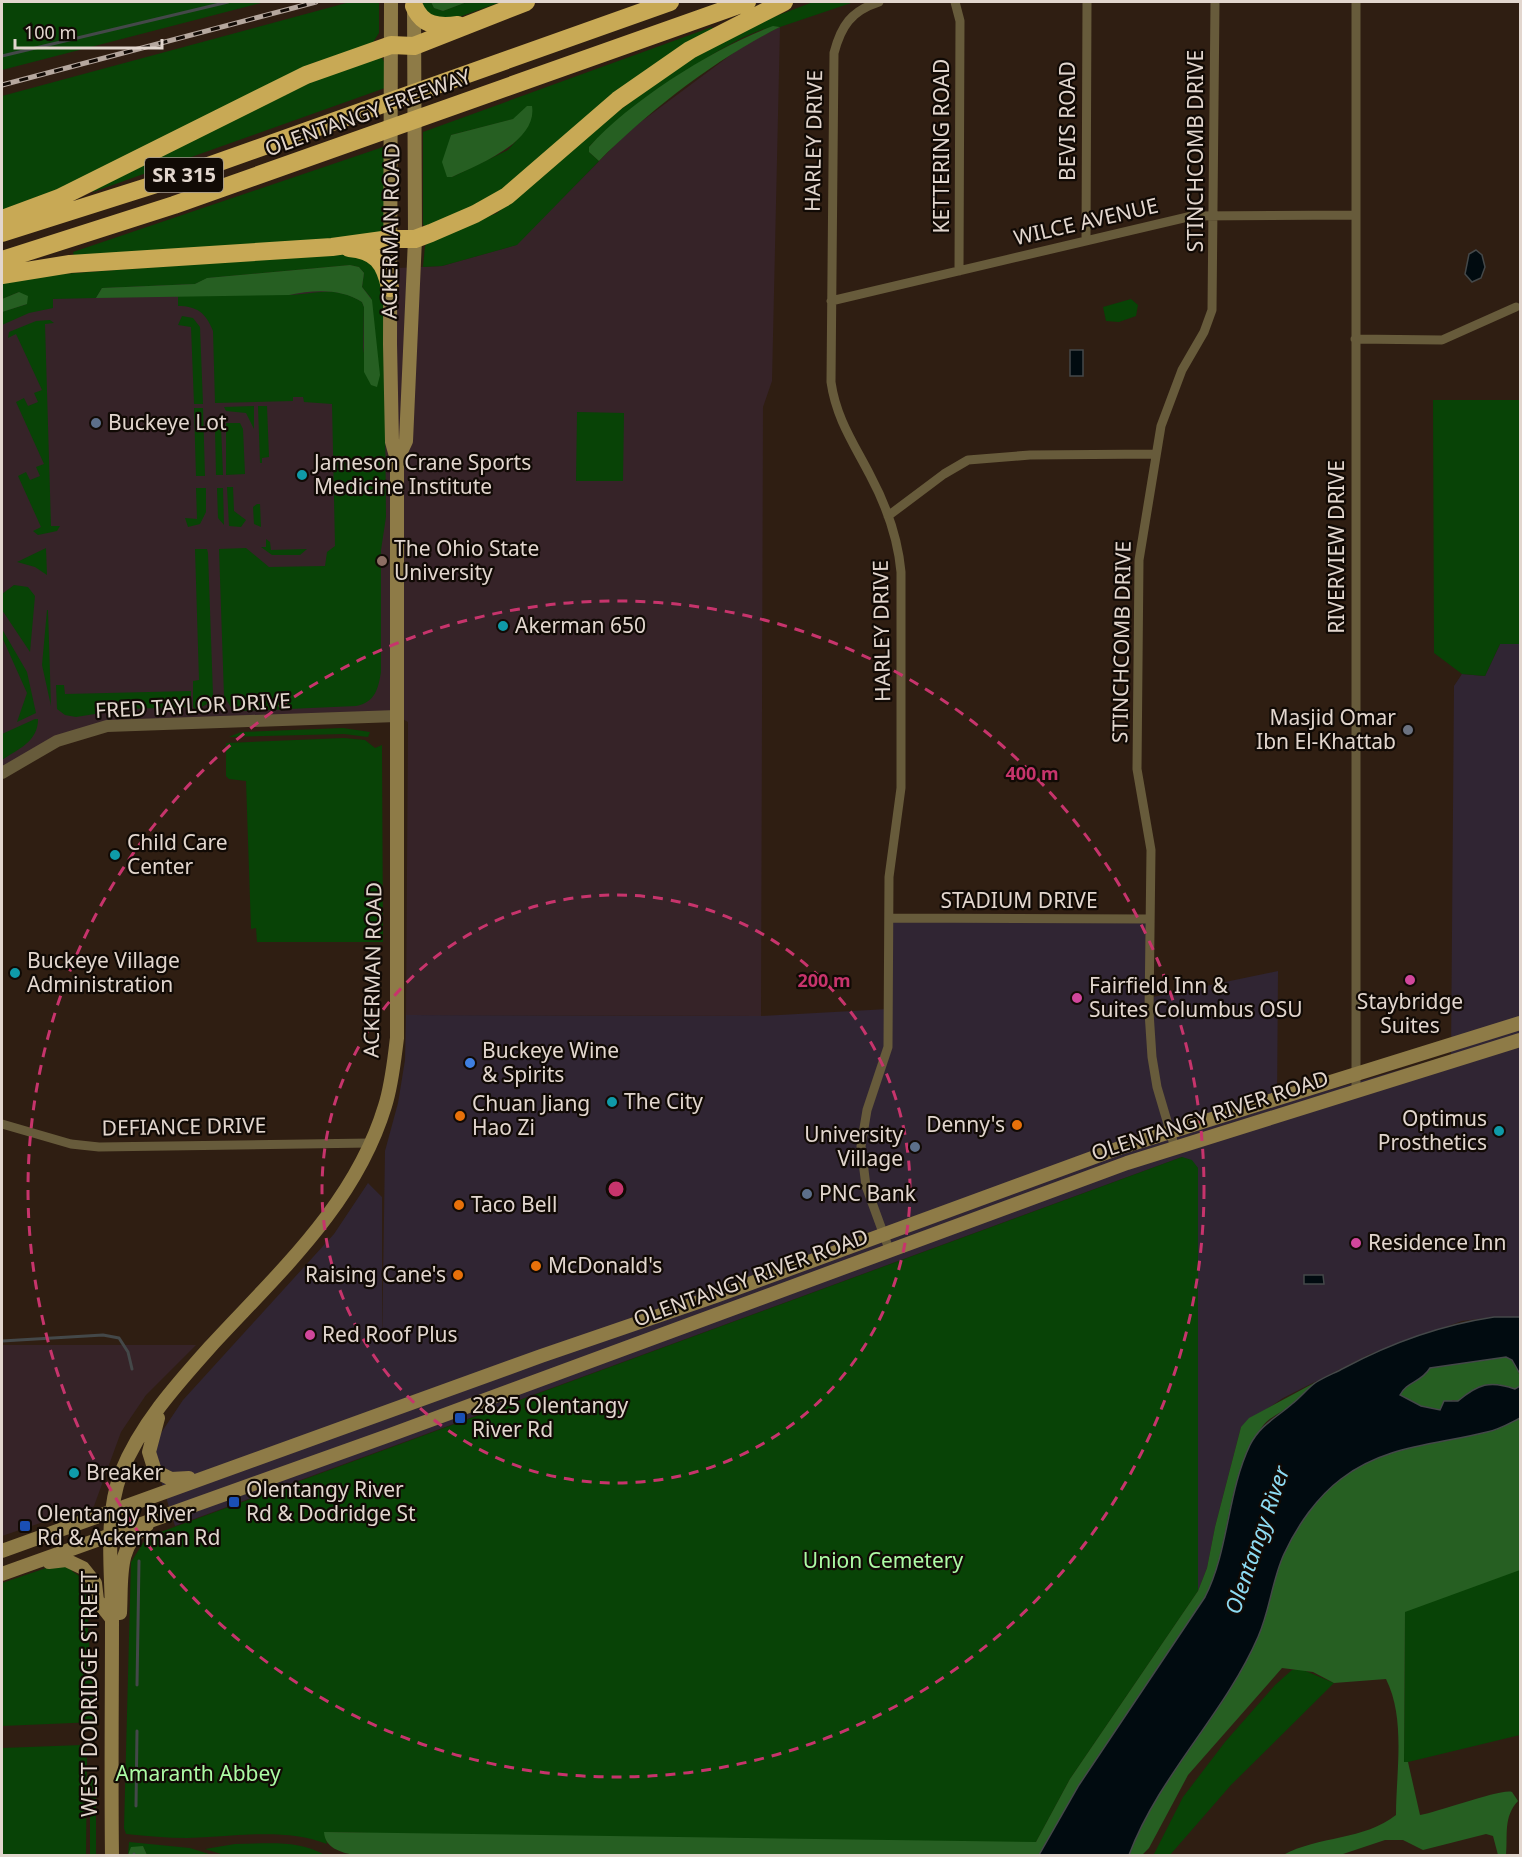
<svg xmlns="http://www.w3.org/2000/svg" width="1522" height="1857" viewBox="0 0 1522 1857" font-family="'Noto Sans',sans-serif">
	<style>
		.commercial { fill: #302533 }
		.education { fill: #362328 }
		.green { fill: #084306; fill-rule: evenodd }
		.forest { fill: #265f22 }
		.water { fill: #010b10; stroke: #444849; stroke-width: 1.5 }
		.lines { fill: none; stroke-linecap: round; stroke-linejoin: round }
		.stream { stroke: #444849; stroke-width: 3 }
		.minor { stroke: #675b3b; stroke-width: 9 }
		.tertiary { stroke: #675b3b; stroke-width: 12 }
		.secondary { stroke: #8e7b47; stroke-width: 14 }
		.motorway { stroke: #c8a955; stroke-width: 18 }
		.rail-casing { stroke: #b5a79e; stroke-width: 5 }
		.rail { stroke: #110a05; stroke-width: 3; stroke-dasharray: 9; stroke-linecap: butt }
		.ring { fill: none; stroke: #c7346c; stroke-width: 3; stroke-dasharray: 10 8 }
		.service-dot { fill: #5c6f8a; stroke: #110a05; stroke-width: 2 }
		.culture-dot { fill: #0f9aa8; stroke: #110a05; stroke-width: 2 }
		.education-dot { fill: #8d6e63; stroke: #110a05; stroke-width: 2 }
		.worship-dot { fill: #6b7280; stroke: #110a05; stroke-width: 2 }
		.hotel-dot { fill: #d1479c; stroke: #110a05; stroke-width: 2 }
		.shop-dot { fill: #3f7fe0; stroke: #110a05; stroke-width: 2 }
		.food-dot { fill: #e8710a; stroke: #110a05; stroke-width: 2 }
		.transit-dot { fill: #1a4fb4; stroke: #110a05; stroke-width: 2 }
		.labels { text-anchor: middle; stroke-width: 4.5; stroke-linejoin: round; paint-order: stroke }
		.shield { fill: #110a05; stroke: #a39992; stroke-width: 1.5 }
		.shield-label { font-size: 20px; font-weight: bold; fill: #e2d6ce }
		.street-label { font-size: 21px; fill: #e2d6ce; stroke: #110a05 }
		.poi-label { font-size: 21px; fill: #e2d6ce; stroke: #110a05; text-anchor: start }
		.park-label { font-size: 21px; fill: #acfba4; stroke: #110a05 }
		.water-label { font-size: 22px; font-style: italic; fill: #8ddbf3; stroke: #110a05 }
		.centre { fill: #c7346c; stroke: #110a05; stroke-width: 3 }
		.ring-label { font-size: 18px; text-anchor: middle; font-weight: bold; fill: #c7346c; stroke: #110a05; stroke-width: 4.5; stroke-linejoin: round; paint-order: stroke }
	</style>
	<rect width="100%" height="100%" fill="#2f1e12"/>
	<!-- commercial -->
	<path class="commercial" d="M1500,644H1520V1317H1494L1462,1321L1370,1354L1283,1398L1241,1427L1215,1527L1207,1568L1198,1591V1168L1182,1157L175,1526L156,1465L154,1451L159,1436L183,1400L334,1234L368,1183L382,1197V1351L385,1151L398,1103L405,1060L406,1015L761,1016L888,1009L889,918L1150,919L1153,997L1278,971L1277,1105L1451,1055L1454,686L1462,674L1485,676Z"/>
	<!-- education -->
	<path class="education" d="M780,27L772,381L763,407L761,1016L406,1015L408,722L397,716L82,732L2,773V302L114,281L442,266L516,245L630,130L744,45Z
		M2,1345H196L146,1395L121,1432L94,1506L88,1511L64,1519L58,1517L2,1536Z"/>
	<!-- green -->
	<path class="green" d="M2,2H265L2,70Z
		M350,2H379V33L372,44L313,63L77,182L2,210V96Z
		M423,2H431L434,8L443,11L467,2H501L448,21L434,22L423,6Z
		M813,2H854L780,27C748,20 613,120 589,147V152L599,161L517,245L442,266L423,267L425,246L429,240L497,213L586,136L676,67L763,21Z
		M712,27L714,32L491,198L426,227L423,225V132ZM514,119L524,132L508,150L452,177H447L451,135Z
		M375,57L382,58L385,63V88L93,192L92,189L274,96Z
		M386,146L384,233L381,237L74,256L73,252Z
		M355,252L370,255L383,289L384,302L386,517L381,550V672C378,690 375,702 356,706L240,711L232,709L224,696L219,549L246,548L269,567L325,566L327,552L335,546L332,404L304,402L303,397H293V401L215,403L213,331C206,313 197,306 178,306V296C214,295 249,295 285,295C314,295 334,284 362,302L364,307L363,354L371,298L362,287L364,273L359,267L350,265L208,278L195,284L102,288L96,298L53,299V308L29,313L2,325V312L27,304L19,292L2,299V283L49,275Z
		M1131,299L1138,305L1136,316L1119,322L1106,321L1103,307Z
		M182,316L193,318L200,327L203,404H194L191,327L178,325Z
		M50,320L54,323L45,324L51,526H60L57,531L38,535L33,531L41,527L18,476L26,472L30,480L40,476L36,467L44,464L16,402L24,398L28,406L38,402L34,393L42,390L16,334L8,338L9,332L36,321Z
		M1433,400H1520V644H1500L1485,676L1462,674L1434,653Z
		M254,406V429L246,413L226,411L224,407Z
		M258,406H267L269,457L262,458V463H260Z
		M194,408H203L205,476H196Z
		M577,412L624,413L623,481H576Z
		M226,423H240L243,429L245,474L226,475Z
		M218,424L221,426L223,475H216L215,429Z
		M227,487H233L234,511L246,520L241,527L229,526Z
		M196,488H206V512L200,524L188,527L185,518L197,519Z
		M217,488H223L224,525L218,518Z
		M257,504H260L261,527L254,524L253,507Z
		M266,539L270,542L271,550L307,549L300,555H272L261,547H266Z
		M46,548L47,575L35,567L17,562Z
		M195,549H207L208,553L213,695L209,703L196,710L193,707V681L199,680Z
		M14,585L28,587L35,596L30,652L2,610V594Z
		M47,610H48L51,706L42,665Z
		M2,629L27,672L36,713L17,722L27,693L2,637Z
		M56,685H64L65,694L191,691V707L126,709L76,717L65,715L57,709Z
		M35,719H38C38,742 18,749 2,760V734Z
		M343,728L370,732L368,737L344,734L229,737L241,732Z
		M344,738L365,740L375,748L382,745V749L383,942H257L256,928L251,929L246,781L229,779L226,776V743Z
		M1182,1157L1192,1160L1198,1168V1591L1070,1779L1036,1842V1855L460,1856L457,1835L325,1832L327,1844C284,1827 233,1837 187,1838C167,1838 147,1836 126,1834L124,1828L131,1562L147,1537Z
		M1520,1418V1735L1404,1763L1405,1612L1489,1432Z
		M52,1566L73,1567L72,1571L82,1578L89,1592L88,1631L96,1722L2,1726V1583Z
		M1301,1669L1334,1683L1231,1785L1170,1855L1153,1856L1183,1797L1225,1742L1275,1685L1292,1670Z
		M82,1745L87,1752L86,1855H2V1748Z
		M90,1777H96V1855H90Z
		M129,1842L190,1848L212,1855H147L143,1846L128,1854Z
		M235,1844C265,1844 297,1839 325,1855H224L205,1849Z"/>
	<!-- forest -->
	<path class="forest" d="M431,2H467L443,11L434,8Z
		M773,26L780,27C716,59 650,110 599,161L589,152V147C631,100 714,48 773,26Z
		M527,106H532C538,142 477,165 452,177H447L442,162L451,135L513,119Z
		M350,265L359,267L364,273L362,287L372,300L380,375L377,387L371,385L364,372V307L362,302C340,288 313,290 289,295L96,298L102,288L195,284L207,278Z
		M19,292L28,296L27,304L2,312V299Z
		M1506,1357C1518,1362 1520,1373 1520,1386L1516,1389C1493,1381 1475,1386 1458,1401L1453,1400L1440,1410L1421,1406L1400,1395C1407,1382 1422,1382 1430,1368Z
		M1316,1382C1308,1390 1300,1398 1292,1405C1283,1412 1269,1417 1262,1427C1225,1476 1232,1544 1205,1597L1079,1785L1039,1855H354C340,1852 325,1848 324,1832L1036,1842L1070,1779L1198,1591L1207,1568L1215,1527L1241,1427L1249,1418Z
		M1520,1418V1570L1405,1612L1404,1762H1408L1420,1815C1439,1812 1502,1788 1512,1792L1518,1801C1503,1817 1508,1835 1506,1855H1498L1493,1836L1486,1834L1423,1850L1403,1840H1385L1340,1855H1283C1318,1836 1365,1840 1396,1815C1396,1772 1406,1719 1386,1679L1334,1683L1313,1672L1282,1668L1188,1775L1149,1848L1142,1855L1129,1856C1159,1775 1225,1715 1258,1637C1270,1610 1272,1580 1284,1554C1297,1526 1317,1497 1341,1479C1385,1445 1436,1445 1487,1432C1498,1430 1510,1423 1520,1418Z
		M143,1846L147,1855H128L131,1847Z"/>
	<!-- water -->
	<path class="water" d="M1476,250L1482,255L1485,267L1481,278L1472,282L1465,274L1469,254Z
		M1070,350H1083V376H1070Z
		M1304,1275H1323L1324,1284H1304Z
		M1494,1317H1520V1374L1512,1360L1506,1357L1430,1368C1421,1383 1407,1381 1400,1395L1421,1406L1440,1410L1444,1401H1458C1478,1384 1490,1380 1515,1389L1520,1386V1418C1510,1423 1498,1430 1487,1432C1436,1445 1385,1445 1341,1479C1317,1497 1297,1526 1284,1554C1272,1580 1270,1610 1258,1637C1224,1715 1159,1775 1129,1855H1039L1079,1785L1205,1597C1229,1550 1227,1493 1250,1445C1260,1425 1276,1418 1292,1404C1300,1398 1307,1389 1315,1383C1324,1377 1335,1373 1344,1368C1391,1343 1441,1325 1494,1317Z"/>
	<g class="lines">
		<!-- stream -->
		<path class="stream" d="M2,56L228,2
			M2,1341L103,1335L119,1338L128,1352L132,1369
			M137,1685L139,1561
			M136,1806L137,1731
			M134,1856V1854"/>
		<!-- minor -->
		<path class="minor" d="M879,2C851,11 841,26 834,53L831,382C836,418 854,444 870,475C886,505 898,539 901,572V788L889,877L888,1047L867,1110L861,1146L866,1186L889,1249
			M955,2L960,21L959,271
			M1086,240L1087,2
			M831,301L1192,216L1355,215
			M1355,339L1442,340L1516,307
			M888,516L944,474L968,460L1030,455L1156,454
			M889,918L1150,919
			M1356,1092V2
			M2,1124L71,1144L99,1147L370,1143
			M1175,1148L1157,1087L1152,1057L1149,1012L1151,850L1137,769L1139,560L1161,426L1182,370L1204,332L1212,310L1215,2"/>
		<!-- tertiary -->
		<path class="tertiary" d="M2,773L57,741L107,726L397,716"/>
		<!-- secondary -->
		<path class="secondary" d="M397,460L406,441L415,239L414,7
			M158,1418L149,1452L155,1471L171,1479L189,1478
			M2,1551L541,1356L716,1296L1122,1147L1520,1023
			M49,1562L66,1560L83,1568L95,1583L97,1600L112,1619
			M2,1574L390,1435L1127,1163L1520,1040
			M120,1613C122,1580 116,1545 147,1525
			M112,1856C111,1776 112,1697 112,1618C112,1572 104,1518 121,1473C140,1425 176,1385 210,1347C278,1273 355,1205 385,1106C392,1084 394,1061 397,1038V460L392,442L390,344L391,2"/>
		<!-- motorway -->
		<path class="motorway" d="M414,6C422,26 439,28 458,25
			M2,219L59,198L306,75L391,45L414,46L526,2
			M2,233L166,181L670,2
			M349,248C376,250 385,263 390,288
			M2,260L174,205L747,2
			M2,275L70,264L332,247L390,239H415L431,233L475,214L507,196L618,100L690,50L784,2"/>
		<defs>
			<path id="rail" d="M2,85L316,2"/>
		</defs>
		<!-- rail casing -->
		<use href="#rail" class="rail-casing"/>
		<!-- rail -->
		<use href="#rail" class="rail"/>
	</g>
	<!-- distance rings -->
	<g class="ring">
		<circle cx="616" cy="1189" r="294"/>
		<circle cx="616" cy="1189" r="588"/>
	</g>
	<!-- markers -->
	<g class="service-dot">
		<circle cx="96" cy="423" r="6"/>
		<circle cx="915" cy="1147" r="6"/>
		<circle cx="807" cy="1194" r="6"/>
	</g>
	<g class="culture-dot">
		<circle cx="302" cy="475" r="6"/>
		<circle cx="503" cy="626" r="6"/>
		<circle cx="115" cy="855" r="6"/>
		<circle cx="15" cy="973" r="6"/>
		<circle cx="612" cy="1102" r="6"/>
		<circle cx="1499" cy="1131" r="6"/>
		<circle cx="74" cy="1473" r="6"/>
	</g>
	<circle class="education-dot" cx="382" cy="561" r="6"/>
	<circle class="worship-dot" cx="1408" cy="730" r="6"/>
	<g class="hotel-dot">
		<circle cx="1410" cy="980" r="6"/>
		<circle cx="1077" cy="998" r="6"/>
		<circle cx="1356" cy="1243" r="6"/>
		<circle cx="310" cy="1335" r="6"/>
	</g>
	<circle class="shop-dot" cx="470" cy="1063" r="6"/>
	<g class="food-dot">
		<circle cx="460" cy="1116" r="6"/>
		<circle cx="1017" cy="1125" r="6"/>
		<circle cx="459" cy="1205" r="6"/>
		<circle cx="536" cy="1266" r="6"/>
		<circle cx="458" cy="1275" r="6"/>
	</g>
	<g class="transit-dot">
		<rect x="454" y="1412" width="12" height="12" rx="3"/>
		<rect x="228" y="1496" width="12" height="12" rx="3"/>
		<rect x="19" y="1520" width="12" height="12" rx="3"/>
	</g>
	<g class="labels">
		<!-- shield labels -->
		<rect class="shield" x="145" y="158" width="78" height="34" rx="4.5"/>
		<g class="shield-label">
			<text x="184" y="182">SR 315</text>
		</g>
		<!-- street labels -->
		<g class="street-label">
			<text transform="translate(368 113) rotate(-20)" y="7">OLENTANGY FREEWAY</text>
			<text transform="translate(1068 121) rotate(-90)" y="7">BEVIS ROAD</text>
			<text transform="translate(814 141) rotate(-89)" y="7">HARLEY DRIVE</text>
			<text transform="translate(942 146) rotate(-90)" y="7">KETTERING ROAD</text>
			<text transform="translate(1196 151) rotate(-90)" y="7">STINCHCOMB DRIVE</text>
			<text transform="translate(1086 222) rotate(-13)" y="7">WILCE AVENUE</text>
			<text transform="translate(391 231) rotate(-89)" y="7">ACKERMAN ROAD</text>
			<text transform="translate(1337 547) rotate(-90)" y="7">RIVERVIEW DRIVE</text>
			<text transform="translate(882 631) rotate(-91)" y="7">HARLEY DRIVE</text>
			<text transform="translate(1122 642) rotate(-89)" y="7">STINCHCOMB DRIVE</text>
			<text transform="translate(193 706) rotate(-3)" y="7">FRED TAYLOR DRIVE</text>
			<text x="1019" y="908">STADIUM DRIVE</text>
			<text transform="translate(373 970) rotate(-89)" y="7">ACKERMAN ROAD</text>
			<text transform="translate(1210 1116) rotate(-18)" y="7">OLENTANGY RIVER ROAD</text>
			<text transform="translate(184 1127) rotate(-1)" y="7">DEFIANCE DRIVE</text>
			<text transform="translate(751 1278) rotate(-20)" y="7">OLENTANGY RIVER ROAD</text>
			<text transform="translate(90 1694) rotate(-90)" y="7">WEST DODRIDGE STREET</text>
		</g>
		<!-- poi labels -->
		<g class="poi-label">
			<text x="108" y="430">Buckeye Lot</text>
			<text x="314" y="470">Jameson Crane Sports<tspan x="314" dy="24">Medicine Institute</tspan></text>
			<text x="394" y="556">The Ohio State<tspan x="394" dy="24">University</tspan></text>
			<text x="515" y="633">Akerman 650</text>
			<text x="1396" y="725" text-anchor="end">Masjid Omar<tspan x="1396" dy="24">Ibn El-Khattab</tspan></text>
			<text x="127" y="850">Child Care<tspan x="127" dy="24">Center</tspan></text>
			<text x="27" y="968">Buckeye Village<tspan x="27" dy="24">Administration</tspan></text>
			<text x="1089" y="993">Fairfield Inn &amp;<tspan x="1089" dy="24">Suites Columbus OSU</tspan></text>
			<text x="1410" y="1009" text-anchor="middle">Staybridge<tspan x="1410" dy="24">Suites</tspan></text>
			<text x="482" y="1058">Buckeye Wine<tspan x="482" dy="24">&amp; Spirits</tspan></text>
			<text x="624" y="1109">The City</text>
			<text x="472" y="1111">Chuan Jiang<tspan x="472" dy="24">Hao Zi</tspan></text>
			<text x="1487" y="1126" text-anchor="end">Optimus<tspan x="1487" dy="24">Prosthetics</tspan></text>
			<text x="1005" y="1132" text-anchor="end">Denny's</text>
			<text x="903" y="1142" text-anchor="end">University<tspan x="903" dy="24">Village</tspan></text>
			<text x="819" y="1201">PNC Bank</text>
			<text x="471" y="1212">Taco Bell</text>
			<text x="1368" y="1250">Residence Inn</text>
			<text x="548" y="1273">McDonald's</text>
			<text x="446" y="1282" text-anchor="end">Raising Cane's</text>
			<text x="322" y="1342">Red Roof Plus</text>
			<text x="472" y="1413">2825 Olentangy<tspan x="472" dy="24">River Rd</tspan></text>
			<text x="86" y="1480">Breaker</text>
			<text x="246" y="1497">Olentangy River<tspan x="246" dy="24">Rd &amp; Dodridge St</tspan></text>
			<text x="37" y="1521">Olentangy River<tspan x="37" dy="24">Rd &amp; Ackerman Rd</tspan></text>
		</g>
		<!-- park labels -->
		<g class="park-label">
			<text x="883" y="1568">Union Cemetery</text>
			<text x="198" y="1781">Amaranth Abbey</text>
		</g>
		<!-- water labels -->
		<g class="water-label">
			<text transform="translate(1257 1540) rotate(-71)" y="8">Olentangy River</text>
		</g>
	</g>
	<circle cx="616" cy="1189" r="9" class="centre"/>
	<g class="ring-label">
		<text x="1032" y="780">400 m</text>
		<text x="824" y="987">200 m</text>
	</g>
	<!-- border -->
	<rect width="1522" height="1857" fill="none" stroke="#e2d6ce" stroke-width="6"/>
	<!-- scale -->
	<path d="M15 39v9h147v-9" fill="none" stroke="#e2d6ce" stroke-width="3"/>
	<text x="24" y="39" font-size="18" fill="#e2d6ce" stroke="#110a05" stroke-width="4.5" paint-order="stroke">100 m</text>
</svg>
